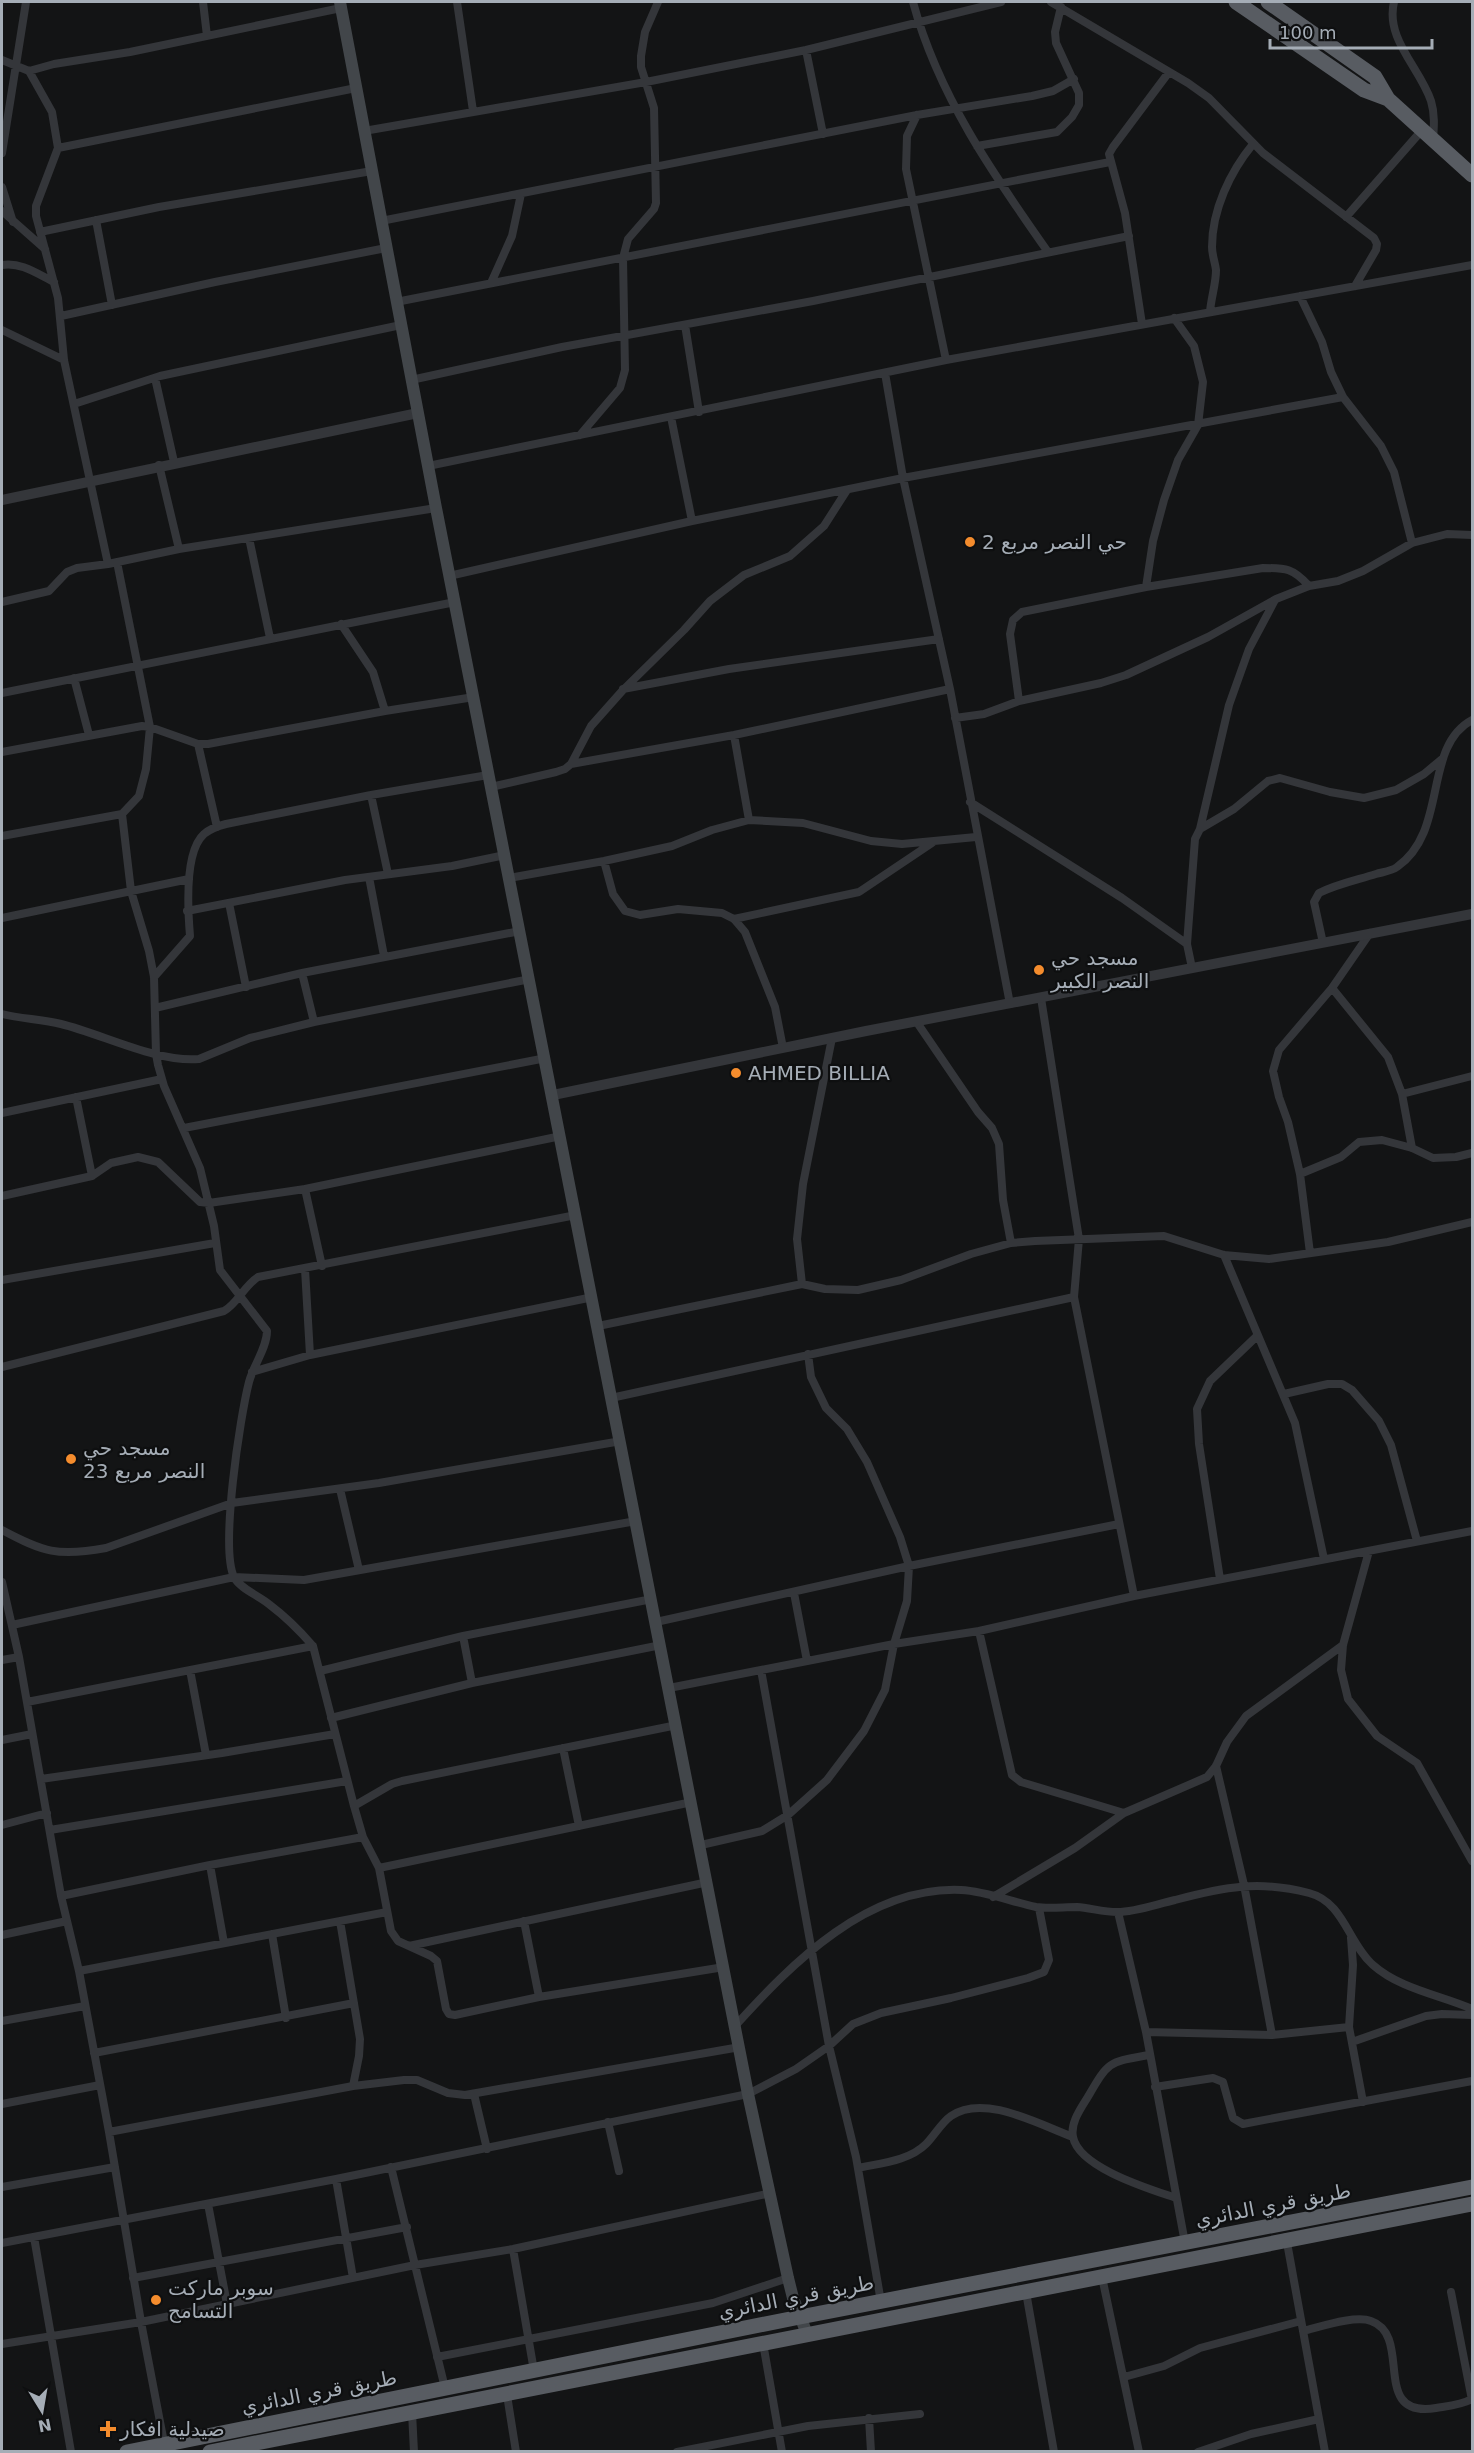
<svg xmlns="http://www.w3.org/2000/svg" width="1474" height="2453" viewBox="0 0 1474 2453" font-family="'DejaVu Sans','Noto Naskh Arabic',sans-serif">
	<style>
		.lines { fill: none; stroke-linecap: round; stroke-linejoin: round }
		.minor { stroke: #34363a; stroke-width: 8 }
		.tertiary { stroke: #34363a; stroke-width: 10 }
		.secondary { stroke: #42464a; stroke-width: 12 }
		.trunk { stroke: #585c62; stroke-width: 15 }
		.poi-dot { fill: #f48c2d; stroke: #0e0f10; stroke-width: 2 }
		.labels { text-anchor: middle; stroke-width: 4.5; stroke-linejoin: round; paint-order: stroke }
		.poi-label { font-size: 20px; fill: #a5adb6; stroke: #0e0f10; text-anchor: start }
		.street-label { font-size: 20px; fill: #a5adb6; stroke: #0e0f10 }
	</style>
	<rect width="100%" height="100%" fill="#131415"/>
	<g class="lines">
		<!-- minor -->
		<path class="minor" d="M203,2L207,36
			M457,2L473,111
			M913,2C938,95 993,174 1048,252
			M1051,2L1188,83L1209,98L1263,153L1374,238L1377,244L1376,250L1355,286
			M1394,2C1385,39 1420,68 1431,101C1435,114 1434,127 1433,139
			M806,50L823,134
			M2,60L29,71L54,64L130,52L341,8
			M29,71L52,112L58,148L36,206V216L58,298L64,360L108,564
			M917,115L907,136L906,169L946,360
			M364,131L646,82L806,50L1001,2
			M977,146L1057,132L1072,117L1079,105V93L1056,43L1055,32L1061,7
			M58,148L356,88
			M2,153L26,2
			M2,187L13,222
			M2,211L45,249
			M1346,217L1423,129
			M96,220L112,305
			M381,221L917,115L1032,96L1053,91L1074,79
			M40,232L159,207L372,171
			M2,265C21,262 36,273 54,282
			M491,283L512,236L521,194
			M1300,296L1322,342L1331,372L1343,397L1381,446L1394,472L1412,543
			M396,302L1110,162
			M1210,312C1211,298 1216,284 1216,270C1215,262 1212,255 1212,247C1212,210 1230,172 1253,144
			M61,316L215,282L386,248
			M1142,324L1125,213L1109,154L1113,147L1169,72
			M685,325L699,412
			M2,330L64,360
			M885,373L903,478L950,689L1010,1004
			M155,378L174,462
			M411,380L562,347L813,301L1129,236
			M74,404L160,376L401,325
			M671,417L692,521
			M580,435L620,388L625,370L623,258L628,239L654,209L656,203L654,108L641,67V56L645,32L658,2
			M159,465L179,549L436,508
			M428,466L946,360L1472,265
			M249,538L270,638
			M117,562L150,727L146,769L139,796L122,814L131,891L149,951L154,977L156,1054L158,1065L164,1086L200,1168L214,1226L220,1270L267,1331C267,1348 253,1366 249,1382C240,1417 220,1548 234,1577C240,1589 260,1596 270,1605C286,1617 300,1631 313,1646L354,1806L363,1837L379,1868L391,1931L398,1941L431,1956L437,1961L446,2009L449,2014L455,2015L539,1997L724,1967
			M449,576L692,521L903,478L1343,397
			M1146,587L1153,541L1164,500L1178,460L1198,425L1203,382L1194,346L1174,318
			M2,602L49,591L67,572L77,568L108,564L179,549
			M341,624L373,672L385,711
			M74,678L89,735
			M623,689L729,669L939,639
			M2,693L455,602
			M1019,701L1010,634L1013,620L1022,612L1146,587L1263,568C1286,568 1293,568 1309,586
			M955,718L984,714L1019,701L1101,683L1126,675L1208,637L1276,599L1309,586L1338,581L1363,571L1412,543L1447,534L1472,535
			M734,735L749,820
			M198,744L217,827
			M2,752L142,726L150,727L198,744H208L385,711L474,697
			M571,764L591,726L623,690L684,630L710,601L744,575L790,556L824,526L847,490
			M491,787L556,772L565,769L571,764L734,735L950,689
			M371,795L388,874
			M970,802L1122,898L1187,944
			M1200,829L1234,809L1268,781L1280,778L1330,792L1364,798L1396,790L1424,774L1442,759
			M2,836L122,814
			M604,861L613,894L625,911L640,915L678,909L722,913L734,919L745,932L775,1007L783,1048
			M369,877L384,956
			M509,878L604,861L672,846L712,830L749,820L803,823L871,841L902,844L976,837
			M229,903L246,987
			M187,911L345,880L452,866L505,855
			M2,918L189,879
			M734,919L859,892L932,843
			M1323,943L1314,902L1319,893C1337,884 1357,880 1376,874C1383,872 1392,871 1397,867C1449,831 1422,747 1472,720
			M1192,968L1187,944L1195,839L1200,829L1229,705L1249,649L1275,600
			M154,977L190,936C188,912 184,852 204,834C210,829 218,826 226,824L371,795L488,775
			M1332,988L1388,1057L1402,1094L1412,1148
			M1041,998L1079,1239L1074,1297L1134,1596
			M155,1008L302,973
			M2,1014C21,1019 41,1019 61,1024C102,1034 158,1063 199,1059L250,1038L314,1022L530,979
			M916,1021L978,1112L992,1128L999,1144L1003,1200L1011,1243
			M314,1022L302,973L520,931
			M1402,1094L1472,1076
			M76,1097L92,1176
			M2,1113L162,1079
			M184,1128L546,1058
			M1300,1174L1341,1157L1359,1142L1382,1140L1412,1148L1433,1158L1456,1157L1472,1153
			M2,1196L92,1176L111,1163L138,1157L158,1162L200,1202L209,1203L305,1189
			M1310,1253L1300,1174L1288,1122L1279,1097L1273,1071L1279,1050L1332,988L1370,933
			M1224,1255L1295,1423L1324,1559
			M322,1266L305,1189L561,1136
			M305,1269L310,1355
			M2,1280L215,1243
			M802,1284L797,1239L803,1184L832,1038
			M598,1326L802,1284L825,1289L858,1290L901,1280L971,1254L1011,1243L1035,1241L1164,1236L1224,1255L1269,1259L1388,1242L1472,1222
			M2,1367L224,1311C237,1304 244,1286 258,1277L576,1215
			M252,1372L310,1355L593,1297
			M1284,1394L1328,1384H1342L1352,1390L1379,1421L1391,1445L1417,1541
			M611,1398L1074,1297
			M340,1489L359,1570
			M2,1530C43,1552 58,1557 106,1548L232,1503L379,1483L621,1441
			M1369,1551L1343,1645L1341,1670L1348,1699L1377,1736L1417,1763L1472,1861
			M1220,1579L1199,1444L1197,1409L1210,1381L1257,1336
			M2,1582L19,1657L61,1896L79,1971L109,2132L141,2322L165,2448
			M794,1593L807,1661
			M656,1622L909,1566L1119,1524
			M12,1625L234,1577L304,1580L636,1521
			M979,1631L1012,1775L1021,1782L1124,1813
			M2,1660L19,1657
			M190,1670L206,1755
			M761,1670L829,2046L856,2157L881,2302
			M320,1671L463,1636
			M472,1683L463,1636L652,1599
			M669,1688L894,1644L979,1631L1134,1596L1472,1531
			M27,1702L313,1646
			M331,1718L472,1683L661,1645
			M2,1740L32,1734
			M563,1748L579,1826
			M1216,1766L1244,1885L1272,2035
			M41,1779L222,1753L335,1734
			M354,1806L392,1784L402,1781L677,1725
			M2,1825L47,1813
			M50,1830L347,1781
			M701,1845L762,1831L788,1815L827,1780L864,1731L885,1690L894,1644L907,1601L909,1566L900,1537L867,1462L847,1429L826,1408L811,1377L808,1354
			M210,1865L224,1943
			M379,1868L692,1802
			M61,1896L210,1865L363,1837
			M993,1897L1075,1848L1124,1813L1207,1777L1216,1766L1227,1742L1246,1716L1343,1645
			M1118,1912L1146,2032L1185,2243
			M340,1921L360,2039L359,2056L353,2086
			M524,1921L539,1997
			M272,1934L286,2018
			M2,1935L67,1921
			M1351,1938L1353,1965L1349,2027L1363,2102
			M409,1946L708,1882
			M79,1971L387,1912
			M2,2021L85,2006
			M735,2026C792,1963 868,1886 961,1890C986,1891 1012,1902 1036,1907C1049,1909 1063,1907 1077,1907C1090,1908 1104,1912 1117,1912C1136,1912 1157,1904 1175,1900C1224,1887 1259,1880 1309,1893C1344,1902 1348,1943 1373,1965C1400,1989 1440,1995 1472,2009
			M1146,2032L1272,2035L1349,2027
			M1352,2042L1426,2016L1442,2014L1472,2015
			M94,2053L354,2003
			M1149,2055C1110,2062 1109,2060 1089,2095C1082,2107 1070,2122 1073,2137C1079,2168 1150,2189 1176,2198
			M1155,2087L1213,2078L1223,2082L1233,2118L1243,2124L1472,2081
			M474,2094L487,2149
			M2,2104L100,2085
			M608,2122L619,2171
			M109,2132L353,2086L404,2080H417L448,2093L465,2095L740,2047
			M391,2167L445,2388
			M858,2168C881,2163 909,2161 926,2144C935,2135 941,2123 951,2116C984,2093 1040,2125 1073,2137
			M336,2179L353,2278
			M2,2187L115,2167
			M208,2204L227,2304
			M34,2237L71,2452
			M1286,2237L1325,2452
			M2,2243L336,2179L748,2094L796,2069L829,2046L853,2024L881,2013L951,1998L1028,1978L1044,1972L1049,1960L1039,1908
			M513,2249L534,2371
			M1102,2277L1139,2452
			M133,2278L407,2227
			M1026,2292L1054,2452
			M1451,2292L1472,2400
			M1303,2331C1320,2327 1355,2315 1371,2321C1414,2336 1369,2419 1436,2408C1448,2406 1461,2405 1472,2399
			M763,2343L782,2452
			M2,2344L141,2322L415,2265L513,2249L771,2193
			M437,2357L713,2303L788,2278
			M1124,2377L1164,2366L1200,2348L1301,2321
			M507,2395L516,2452
			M412,2412L414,2452
			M869,2418L871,2452
			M677,2452L808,2426L920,2414
			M1198,2452L1251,2434L1319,2419"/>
		<!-- tertiary -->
		<path class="tertiary" d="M2,500L418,413
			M553,1095L866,1031L1472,914"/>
		<!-- secondary -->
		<path class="secondary" d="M340,2L436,508L748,2094L788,2278L793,2298L807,2334"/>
		<!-- trunk -->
		<path class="trunk" d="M1236,2L1364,90L1388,99L1472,175
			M1268,2L1375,77L1388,99
			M127,2452L800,2317L1472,2187
			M210,2452L1472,2204"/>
	</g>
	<!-- markers -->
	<g class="poi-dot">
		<circle cx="970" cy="542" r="6"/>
		<circle cx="1039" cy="970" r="6"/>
		<circle cx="736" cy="1073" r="6"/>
		<circle cx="71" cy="1459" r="6"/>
		<circle cx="156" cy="2300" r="6"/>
		<path d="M105 2420h6v6h6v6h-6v6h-6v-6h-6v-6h6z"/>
	</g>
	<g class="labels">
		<!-- poi labels -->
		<g class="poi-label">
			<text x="982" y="549">حي النصر مربع 2</text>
			<text x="1051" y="965">مسجد حي<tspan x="1051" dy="23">النصر الكبير</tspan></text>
			<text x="748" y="1080">AHMED BILLIA</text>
			<text x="83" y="1455">مسجد حي<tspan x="83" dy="23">النصر مربع 23</tspan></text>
			<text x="168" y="2295">سوبر ماركت<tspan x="168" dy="23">التسامح</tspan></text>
			<text x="120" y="2436">صيدلية افكار</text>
		</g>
		<!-- street labels -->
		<g class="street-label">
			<text transform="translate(1273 2205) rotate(-11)" y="7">طريق قري الدائري</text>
			<text transform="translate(796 2297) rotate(-11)" y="7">طريق قري الدائري</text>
			<text transform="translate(319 2392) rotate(-11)" y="7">طريق قري الدائري</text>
		</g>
	</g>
	<!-- border -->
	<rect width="1474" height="2453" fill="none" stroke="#a5adb6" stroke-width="6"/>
	<!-- north arrow -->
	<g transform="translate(42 2411) rotate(169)" stroke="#0e0f10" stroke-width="4.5" paint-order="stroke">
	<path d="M0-4.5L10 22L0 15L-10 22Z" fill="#a5adb6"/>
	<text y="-9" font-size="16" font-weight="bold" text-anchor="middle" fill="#a5adb6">N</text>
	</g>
	<!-- scale -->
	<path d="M1270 39v9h162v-9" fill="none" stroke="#a5adb6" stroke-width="3"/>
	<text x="1279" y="39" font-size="18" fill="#a5adb6" stroke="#0e0f10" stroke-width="4.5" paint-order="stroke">100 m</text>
</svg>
